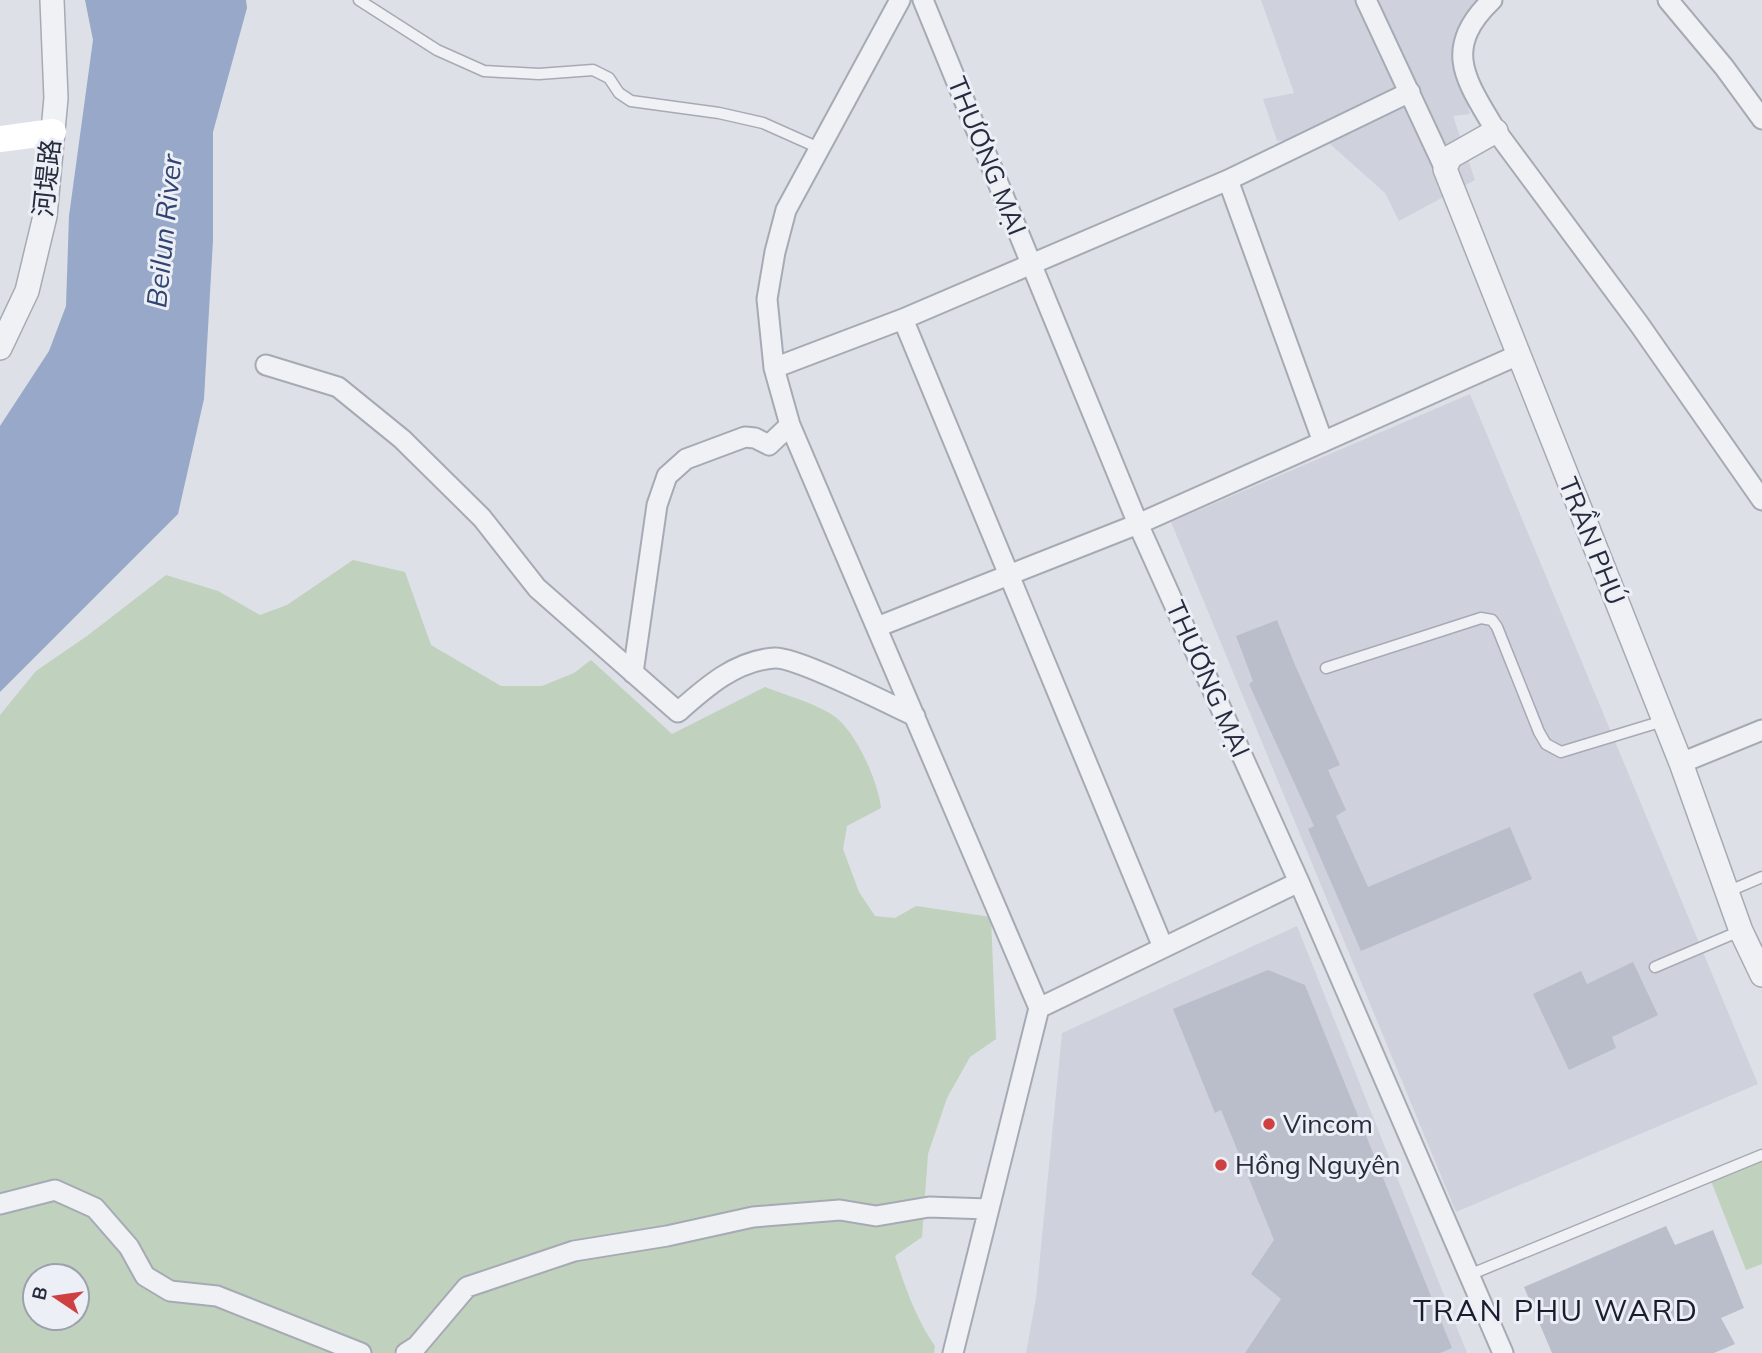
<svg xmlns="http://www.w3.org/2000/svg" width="1762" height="1353" viewBox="0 0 1762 1353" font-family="Mulish,'Noto Sans SC',sans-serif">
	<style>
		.built { fill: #cfd2dc }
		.green { fill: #c0d1be; fill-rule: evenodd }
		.water { fill: #97a8c8 }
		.building { fill: #babeca }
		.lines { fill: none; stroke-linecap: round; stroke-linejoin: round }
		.service-casing { stroke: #a6aab4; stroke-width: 13 }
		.minor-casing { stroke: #a6aab4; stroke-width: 23 }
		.tertiary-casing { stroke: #a6aab4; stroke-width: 26 }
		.service { stroke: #f0f1f5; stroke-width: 10 }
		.minor { stroke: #f0f1f5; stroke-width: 19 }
		.tertiary { stroke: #f0f1f5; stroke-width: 23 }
		.secondary { stroke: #fff; stroke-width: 26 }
		.poi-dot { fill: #ce4041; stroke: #eceff5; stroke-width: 2.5 }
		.labels { text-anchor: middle; stroke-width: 6; stroke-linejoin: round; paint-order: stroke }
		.street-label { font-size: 26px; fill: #262c3e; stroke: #eceff5 }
		.poi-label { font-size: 26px; fill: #262c3e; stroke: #eceff5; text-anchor: start }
		.water-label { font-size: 28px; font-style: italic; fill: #314572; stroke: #eceff5 }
		.quarter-label { font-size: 30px; letter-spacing: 2px; fill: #191d2e; stroke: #eceff5 }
	</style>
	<rect width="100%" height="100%" fill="#dde0e7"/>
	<!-- built -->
	<path class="built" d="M1261,0H1480L1454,50L1470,114L1453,116L1475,180L1399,221L1385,193L1322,137L1277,141L1263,99L1294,93Z
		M1470,394L1758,1084L1456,1212L1171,522Z
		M1297,926L1467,1353H1026L1036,1298L1062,1033Z"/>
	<!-- green -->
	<path class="green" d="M353,560L405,572L431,645L501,686H542L574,673L591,660L672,734L765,687C786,695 811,702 831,714C855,728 878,781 881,808L847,826L843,849L859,892L875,916L895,918L916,906L991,917L996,1039L970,1057L947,1098L928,1154L922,1237L895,1256C905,1287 916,1319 935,1346L934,1353H0V715L36,671L87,636L166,575L218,591L260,615L287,605ZM35,1276H77V1318H35Z
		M1762,1161V1264L1746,1270L1711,1181Z"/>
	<!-- water -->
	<path class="water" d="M85,0H246L247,8L213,132V240L204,399L178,514L0,692V426L49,351L66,306L69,216L93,40Z"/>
	<!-- building -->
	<path class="building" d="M1277,620L1295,665L1340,765L1328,770L1346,810L1336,816L1368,887L1510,827L1532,879L1361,951L1308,829L1314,826L1249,684L1253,681L1236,636Z
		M1633,962L1658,1015L1612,1037L1616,1048L1569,1070L1533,994L1581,971L1587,984Z
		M1268,970L1305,985L1452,1348L1440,1353H1245L1281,1299L1251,1274L1274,1240L1221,1110L1215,1113L1173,1009Z
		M1666,1226L1675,1245L1713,1230L1744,1308L1721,1318L1735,1344L1714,1353H1552L1524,1287Z"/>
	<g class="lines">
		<defs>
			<path id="service" d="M359,0L437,50L484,71L539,74L593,70L609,78L619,93L631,101L719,113L763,123L819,148
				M1326,668L1481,618L1492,620L1497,627L1539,732L1546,744L1561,752L1663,721
				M1727,892L1762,877
				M1655,967L1740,931
				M1469,1275L1762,1155"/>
			<path id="minor" d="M900,0L786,210L775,252L767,299L774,368L790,425L1039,1008L953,1353
				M923,0L1138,524L1299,882L1503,1353
				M1366,0L1445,169
				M1492,0C1441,49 1466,80 1496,131L1639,324L1762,500
				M1668,0L1724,67L1762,119
				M1228,180L1323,442
				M903,319L1163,947
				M266,365L338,387L402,439L482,518L537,588L678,712C705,688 736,660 775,658C797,657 889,704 915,716
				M774,368L903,319L1228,180L1410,92
				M877,627L1138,524L1518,355
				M633,673L657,505L667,476L686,459L745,437L755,438L769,445L790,425
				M1681,763L1762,730
				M1039,1008L1299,882
				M0,1204L55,1190L95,1208L129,1247L145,1276L170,1291L217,1296L361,1353
				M406,1353L417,1346L467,1287L574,1251L667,1236L753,1217L840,1210L876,1216L929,1207L988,1209"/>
			<path id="tertiary" d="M1496,131L1450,157L1445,169L1681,763L1741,931L1762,975
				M0,348L27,291L45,216L56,98L52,0"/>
		</defs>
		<!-- service casing -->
		<use href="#service" class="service-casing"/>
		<!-- minor casing -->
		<use href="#minor" class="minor-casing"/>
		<!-- tertiary casing -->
		<use href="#tertiary" class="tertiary-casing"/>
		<!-- service -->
		<use href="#service" class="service"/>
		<!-- minor -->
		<use href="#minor" class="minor"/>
		<!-- tertiary -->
		<use href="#tertiary" class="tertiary"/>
		<!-- secondary -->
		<path class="secondary" d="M0,139L53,132"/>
	</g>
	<!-- markers -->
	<g class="poi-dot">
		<circle cx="1269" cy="1124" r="7"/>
		<circle cx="1221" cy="1165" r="7"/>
	</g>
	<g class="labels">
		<!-- street labels -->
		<g class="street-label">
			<text transform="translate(987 156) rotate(68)" y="9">THƯƠNG MẠI</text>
			<text transform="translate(47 178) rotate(-84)" y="9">河堤路</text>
			<text transform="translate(1592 541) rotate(68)" y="9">TRẦN PHÚ</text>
			<text transform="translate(1208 679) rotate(66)" y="9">THƯƠNG MẠI</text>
		</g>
		<!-- poi labels -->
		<g class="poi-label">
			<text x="1283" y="1133">Vincom</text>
			<text x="1235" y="1174">Hồng Nguyên</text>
		</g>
		<!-- water labels -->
		<g class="water-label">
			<text transform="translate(164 231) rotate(-84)" y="10">Beilun River</text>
		</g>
		<!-- quarter labels -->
		<g class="quarter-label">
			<text x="1556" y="1321">TRAN PHU WARD</text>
		</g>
	</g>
	<!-- north arrow -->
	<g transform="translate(56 1297) rotate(283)"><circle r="33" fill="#eceff5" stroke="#9da1ac" stroke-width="2"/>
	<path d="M0-5L12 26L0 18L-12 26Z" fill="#ce4041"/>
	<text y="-10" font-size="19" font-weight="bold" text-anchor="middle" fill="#262c3e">B</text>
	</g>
</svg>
